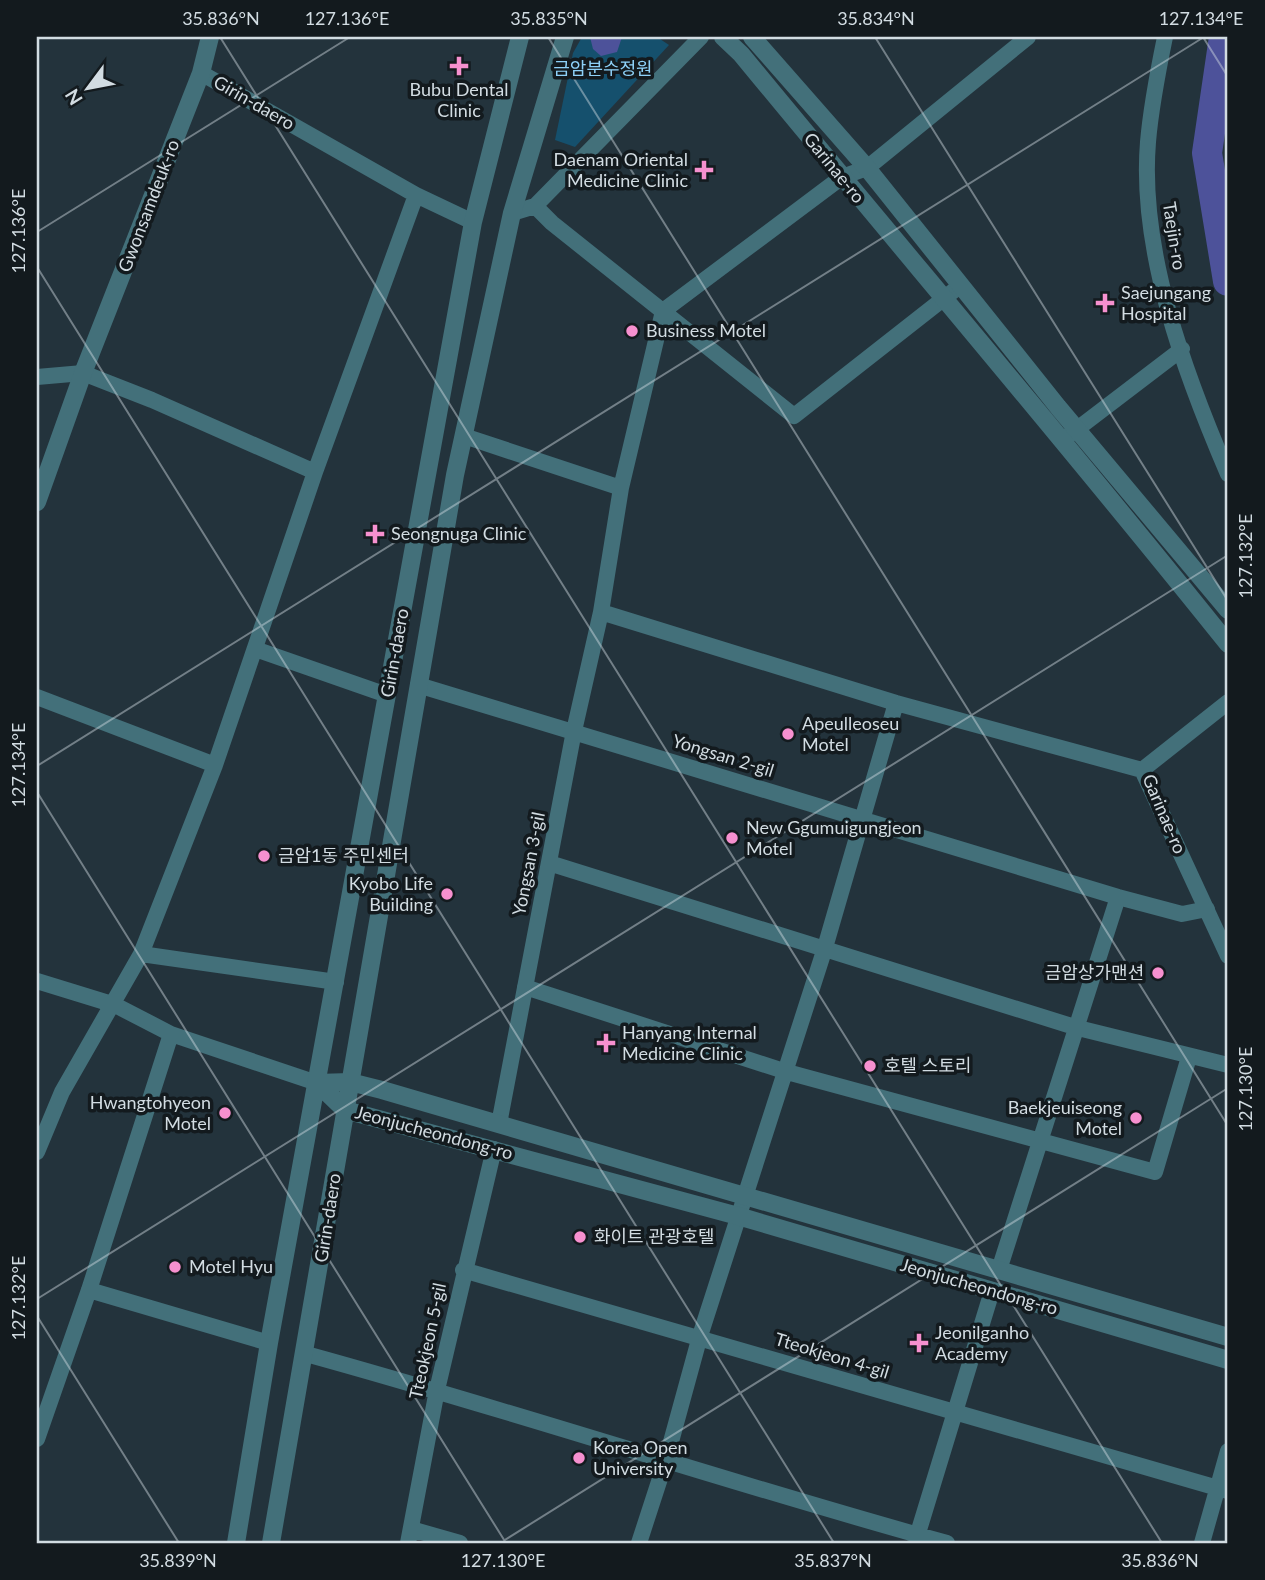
<svg xmlns="http://www.w3.org/2000/svg" width="1265" height="1580" viewBox="0 0 1265 1580" font-family="Lato,'Noto Sans KR',sans-serif">
	<style>
		.green { fill: #15506d }
		.water { fill: #4d529a }
		.lines { fill: none; stroke-linecap: round; stroke-linejoin: round }
		.river { stroke: #4d529a; stroke-width: 30 }
		.minor { stroke: #43707a; stroke-width: 16 }
		.tertiary { stroke: #43707a; stroke-width: 18 }
		.ticks { fill: none; stroke: #d2dce2; stroke-width: 2; stroke-opacity: 0.45 }
		.poi-dot { fill: #f690cf; stroke: #131a1e; stroke-width: 2.5 }
		.labels { text-anchor: middle; stroke-width: 7; stroke-linejoin: round; paint-order: stroke }
		.park-label { font-size: 18px; fill: #8ed1f8; stroke: #131a1e }
		.poi-label { font-size: 18px; fill: #d2dce2; stroke: #131a1e; text-anchor: start }
		.street-label { font-size: 18px; fill: #d2dce2; stroke: #131a1e }
		.neatline { fill: none; stroke: #d2dce2; stroke-width: 2.5 }
		.ticks-label { font-size: 18px; text-anchor: middle; fill: #d2dce2 }
	</style>
	<rect width="100%" height="100%" fill="#23333c"/>
	<!-- green -->
	<path class="green" d="M582,37H657L669,45L575,147L555,140L573,53Z"/>
	<!-- water -->
	<path class="water" d="M590,37H622L617,52L601,56L593,49Z"/>
	<g class="lines">
		<!-- river -->
		<path class="river" d="M1224,37L1207,153L1228,281"/>
		<!-- minor -->
		<path class="minor" d="M1165,37C1158,71 1151,106 1148,142C1139,251 1185,374 1228,474
			M201,73L416,195L473,222
			M535,206L552,223L794,416L961,285
			M512,213L535,206L701,37
			M37,377L83,373L152,400L315,472
			M464,436L621,488
			M1064,439L1182,349
			M601,612L896,703L1142,770
			M255,649L387,695
			M418,685L1118,897L1182,914L1207,909
			M37,697L215,765
			M1228,702L1142,770L1228,956
			M549,863L1078,1028L1228,1065
			M141,954L336,982
			M37,981L115,1005L171,1034L317,1083
			M525,987L787,1072L1155,1172L1189,1057
			M499,1124L574,731L601,612L621,488L663,311L842,177L867,168L1028,37
			M37,1152L62,1092L141,954L215,765L315,472L416,195
			M463,1270L1228,1491
			M999,1270L1118,897
			M89,1290L269,1343
			M306,1354C521,1413 732,1484 947,1543
			M37,1439L89,1290L171,1034
			M411,1529L460,1543
			M408,1543L437,1390L494,1149
			M639,1543L666,1460L700,1336L824,951L896,703
			M915,1543L992,1291
			M1202,1543L1228,1451"/>
		<!-- tertiary -->
		<path class="tertiary" d="M723,37L741,54C903,251 1069,445 1228,644
			M752,37L867,168L1058,407L1228,610
			M37,502L83,373L201,73L210,37
			M317,1083L345,1110L738,1216L1228,1360
			M317,1083L350,1082L382,1090L1228,1337
			M236,1543L269,1343L473,222L520,37
			M271,1543L455,475L512,213L565,37"/>
	</g>
	<!-- ticks -->
	<path class="ticks" d="M220,37L1162,1543M548,37L1228,1126M875,37L1228,601M1203,37L1228,77M37,232L350,37M37,267L834,1543M37,766L1204,37M37,792L506,1543M37,1299L1228,555M37,1316L179,1543M500,1543L1228,1088"/>
	<!-- markers -->
	<g class="poi-dot">
		<path d="M455.5 55.5h7v7h7v7h-7v7h-7v-7h-7v-7h7z"/>
		<path d="M700.5 159.5h7v7h7v7h-7v7h-7v-7h-7v-7h7z"/>
		<path d="M1101.5 292.5h7v7h7v7h-7v7h-7v-7h-7v-7h7z"/>
		<circle cx="632" cy="331" r="7"/>
		<path d="M371.5 523.5h7v7h7v7h-7v7h-7v-7h-7v-7h7z"/>
		<circle cx="788" cy="734" r="7"/>
		<circle cx="732" cy="838" r="7"/>
		<circle cx="264" cy="856" r="7"/>
		<circle cx="447" cy="894" r="7"/>
		<circle cx="1158" cy="973" r="7"/>
		<path d="M602.5 1032.5h7v7h7v7h-7v7h-7v-7h-7v-7h7z"/>
		<circle cx="870" cy="1066" r="7"/>
		<circle cx="225" cy="1113" r="7"/>
		<circle cx="1136" cy="1118" r="7"/>
		<circle cx="580" cy="1237" r="7"/>
		<circle cx="175" cy="1267" r="7"/>
		<path d="M915.5 1332.5h7v7h7v7h-7v7h-7v-7h-7v-7h7z"/>
		<circle cx="579" cy="1458" r="7"/>
	</g>
	<g class="labels">
		<!-- park labels -->
		<g class="park-label">
			<text x="603" y="75">금암분수정원</text>
		</g>
		<!-- poi labels -->
		<g class="poi-label">
			<text x="459" y="96" text-anchor="middle">Bubu Dental<tspan x="459" dy="21">Clinic</tspan></text>
			<text x="688" y="166" text-anchor="end">Daenam Oriental<tspan x="688" dy="21">Medicine Clinic</tspan></text>
			<text x="1121" y="299">Saejungang<tspan x="1121" dy="21">Hospital</tspan></text>
			<text x="646" y="337">Business Motel</text>
			<text x="391" y="540">Seongnuga Clinic</text>
			<text x="802" y="730">Apeulleoseu<tspan x="802" dy="21">Motel</tspan></text>
			<text x="746" y="834">New Ggumuigungjeon<tspan x="746" dy="21">Motel</tspan></text>
			<text x="278" y="862">금암1동 주민센터</text>
			<text x="433" y="890" text-anchor="end">Kyobo Life<tspan x="433" dy="21">Building</tspan></text>
			<text x="1144" y="979" text-anchor="end">금암상가맨션</text>
			<text x="622" y="1039">Hanyang Internal<tspan x="622" dy="21">Medicine Clinic</tspan></text>
			<text x="884" y="1072">호텔 스토리</text>
			<text x="211" y="1109" text-anchor="end">Hwangtohyeon<tspan x="211" dy="21">Motel</tspan></text>
			<text x="1122" y="1114" text-anchor="end">Baekjeuiseong<tspan x="1122" dy="21">Motel</tspan></text>
			<text x="594" y="1243">화이트 관광호텔</text>
			<text x="189" y="1273">Motel Hyu</text>
			<text x="935" y="1339">Jeonilganho<tspan x="935" dy="21">Academy</tspan></text>
			<text x="593" y="1454">Korea Open<tspan x="593" dy="21">University</tspan></text>
		</g>
		<!-- street labels -->
		<g class="street-label">
			<text transform="translate(254 103) rotate(30)" y="6">Girin-daero</text>
			<text transform="translate(834 168) rotate(51)" y="6">Garinae-ro</text>
			<text transform="translate(149 206) rotate(-69)" y="6">Gwonsamdeuk-ro</text>
			<text transform="translate(1174 236) rotate(81)" y="6">Taejin-ro</text>
			<text transform="translate(395 653) rotate(-80)" y="6">Girin-daero</text>
			<text transform="translate(723 756) rotate(17)" y="6">Yongsan 2-gil</text>
			<text transform="translate(1164 814) rotate(67)" y="6">Garinae-ro</text>
			<text transform="translate(529 864) rotate(-79)" y="6">Yongsan 3-gil</text>
			<text transform="translate(434 1133) rotate(15)" y="6">Jeonjucheondong-ro</text>
			<text transform="translate(328 1218) rotate(-81)" y="6">Girin-daero</text>
			<text transform="translate(979 1287) rotate(16)" y="6">Jeonjucheondong-ro</text>
			<text transform="translate(428 1341) rotate(-78)" y="6">Tteokjeon 5-gil</text>
			<text transform="translate(832 1356) rotate(17)" y="6">Tteokjeon 4-gil</text>
		</g>
	</g>
	<!-- border -->
	<rect width="1265" height="1580" fill="none" stroke="#131a1e" stroke-width="77"/>
	<!-- north arrow -->
	<g transform="translate(88 88) rotate(238)" stroke="#131a1e" stroke-width="5" paint-order="stroke">
	<path d="M0-5L12 26L0 18L-12 26Z" fill="#d2dce2"/>
	<text y="-10" font-size="19" font-weight="bold" text-anchor="middle" fill="#d2dce2">N</text>
	</g>
	<rect x="38" y="38" width="1188" height="1504" class="neatline"/>
	<g class="ticks-label">
		<text x="221" y="25">35.836°N</text>
		<text x="347" y="25">127.136°E</text>
		<text x="549" y="25">35.835°N</text>
		<text x="876" y="25">35.834°N</text>
		<text x="1201" y="25">127.134°E</text>
		<text transform="translate(19 231) rotate(-90)" y="6">127.136°E</text>
		<text transform="translate(1246 556) rotate(-90)" y="6">127.132°E</text>
		<text transform="translate(19 765) rotate(-90)" y="6">127.134°E</text>
		<text transform="translate(1246 1089) rotate(-90)" y="6">127.130°E</text>
		<text transform="translate(19 1298) rotate(-90)" y="6">127.132°E</text>
		<text x="178" y="1567">35.839°N</text>
		<text x="503" y="1567">127.130°E</text>
		<text x="833" y="1567">35.837°N</text>
		<text x="1160" y="1567">35.836°N</text>
	</g>
</svg>
